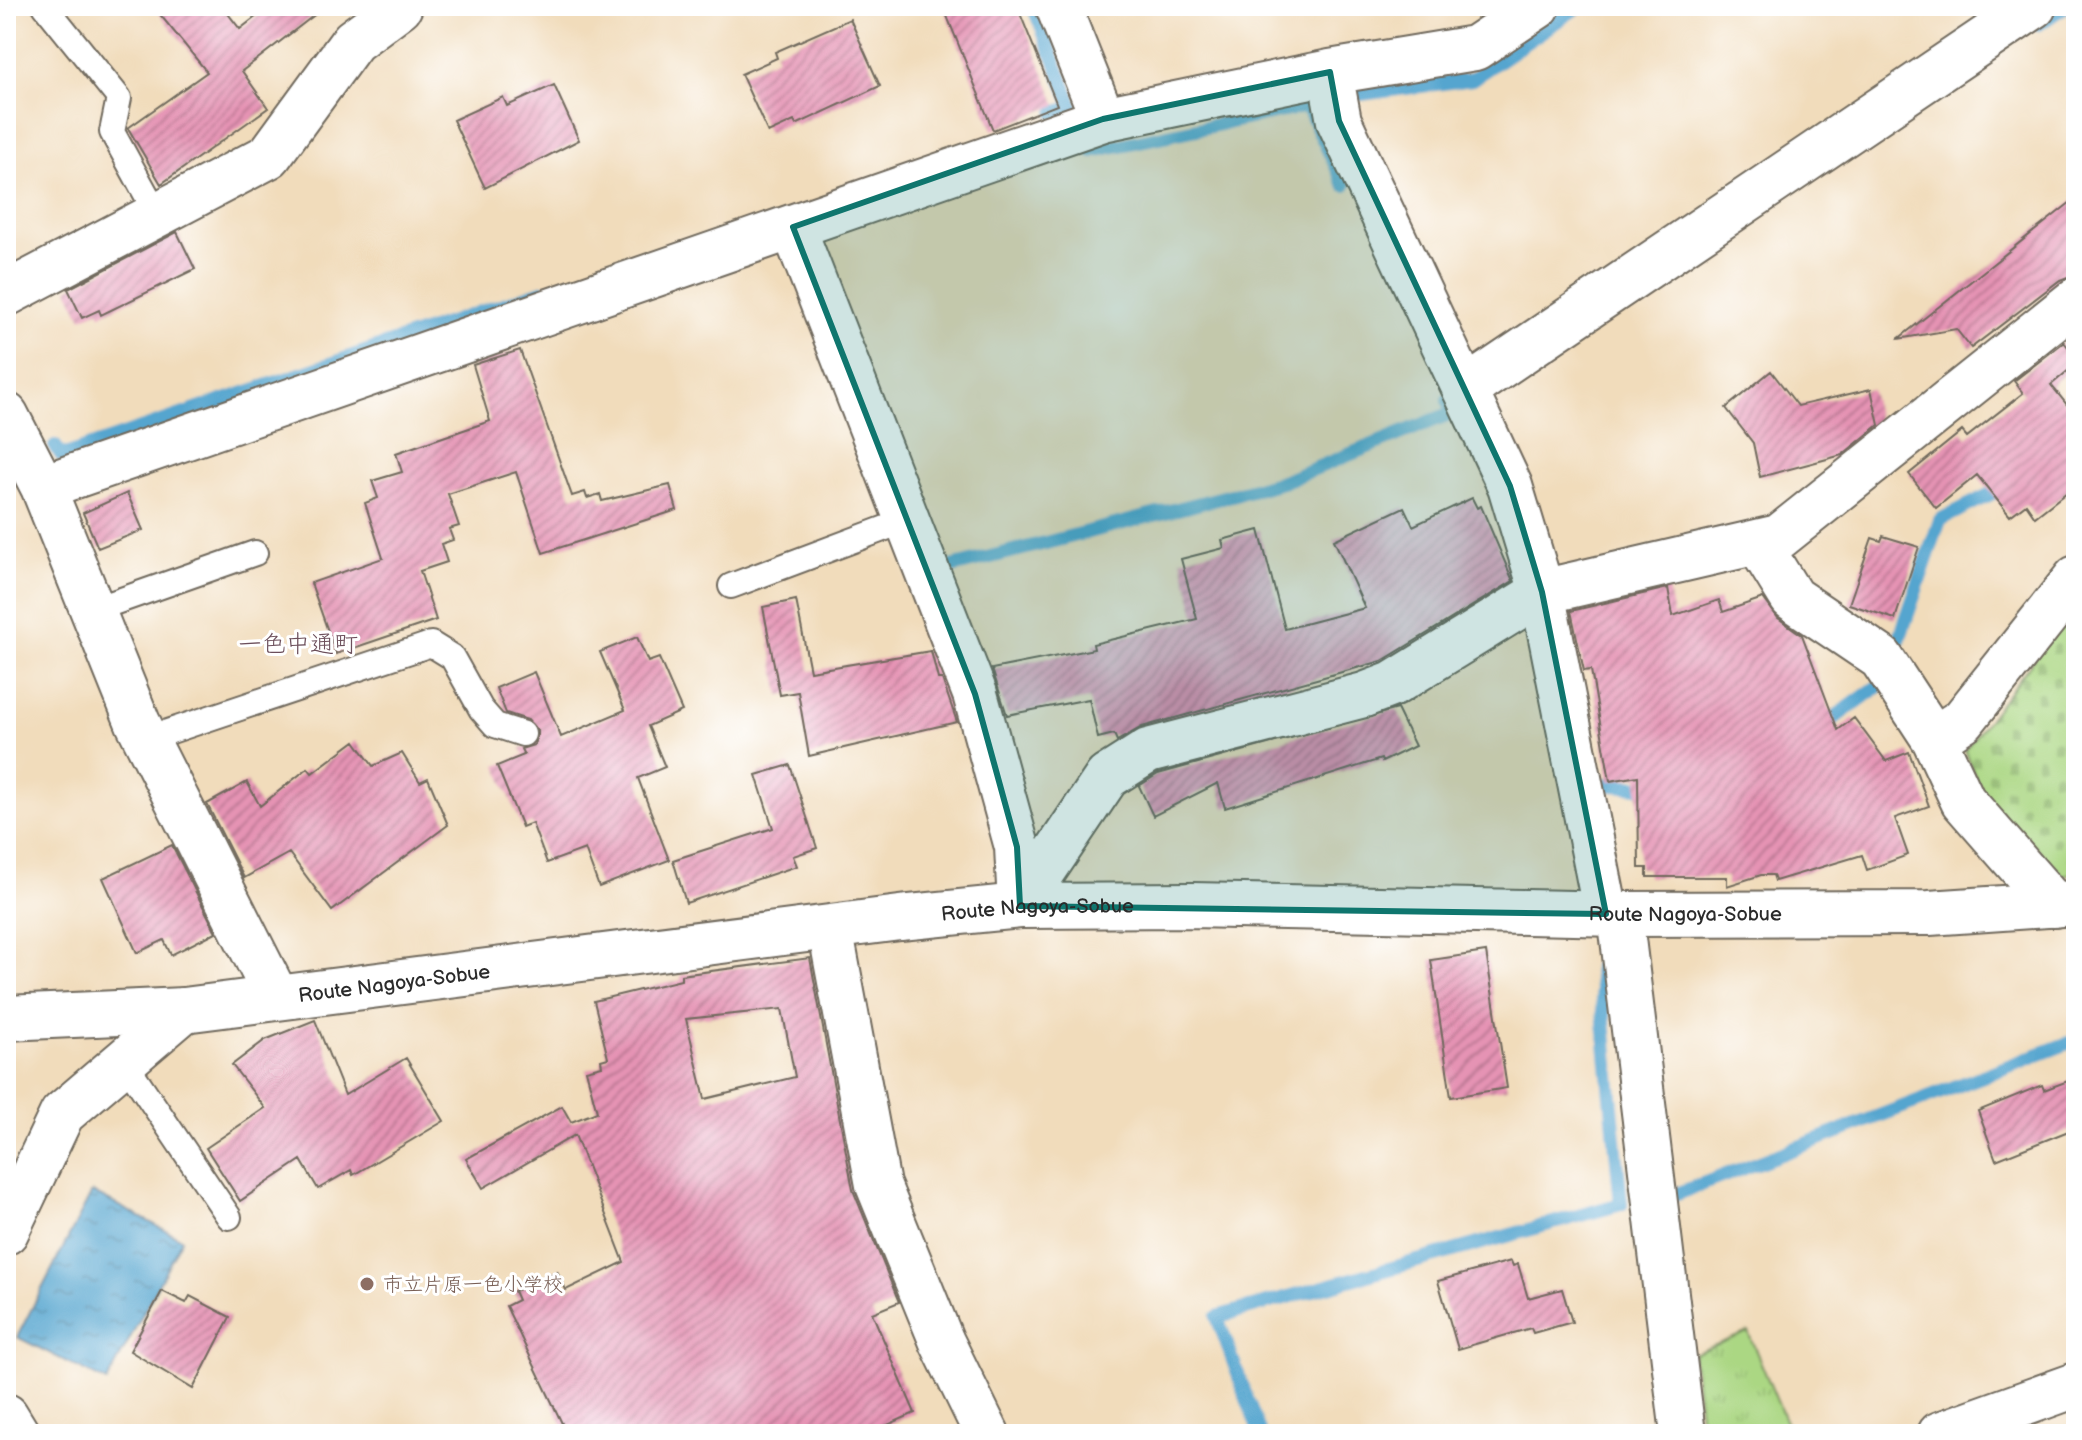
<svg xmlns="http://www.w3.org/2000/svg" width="2082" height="1440" viewBox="0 0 2082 1440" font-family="'Balsamiq Sans','Klee One',sans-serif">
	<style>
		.grass { fill: url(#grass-tufts); stroke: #6b8157; stroke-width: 2 }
		.cemetery { fill: url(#cemetery-stones); stroke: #6b8157; stroke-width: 2 }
		.water { fill: url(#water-ripples); stroke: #40687d; stroke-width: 2 }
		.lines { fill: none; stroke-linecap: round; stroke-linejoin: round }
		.stream { stroke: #55a5cf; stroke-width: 14 }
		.building { fill: url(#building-hatch); fill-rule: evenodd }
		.lane-casing { stroke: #70695d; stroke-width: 28 }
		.street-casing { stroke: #70695d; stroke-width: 48 }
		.secondary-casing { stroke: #70695d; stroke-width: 48 }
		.primary-casing { stroke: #70695d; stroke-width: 48 }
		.lane { stroke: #fff; stroke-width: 24 }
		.street { stroke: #fff; stroke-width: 44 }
		.secondary { stroke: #fff; stroke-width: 44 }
		.primary { stroke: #fff; stroke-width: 44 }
		.marked { fill: #0f766e; fill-opacity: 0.2; stroke: #0f766e; stroke-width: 6; stroke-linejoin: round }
		.education-dot { fill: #8d6e63; stroke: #fff; stroke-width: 3 }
		.labels { text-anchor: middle; stroke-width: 6; stroke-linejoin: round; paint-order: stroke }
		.street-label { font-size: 20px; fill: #2b2b2b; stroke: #fff }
		.education-label { font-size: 20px; fill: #785e54; stroke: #fff; text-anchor: start }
		.quarter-label { font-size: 24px; fill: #6c4f5b; stroke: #fff }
	</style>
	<defs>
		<pattern id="grass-tufts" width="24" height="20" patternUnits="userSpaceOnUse" patternTransform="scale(2)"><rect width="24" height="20" fill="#abd783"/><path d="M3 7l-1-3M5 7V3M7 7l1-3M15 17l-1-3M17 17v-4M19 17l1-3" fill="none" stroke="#93b971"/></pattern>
		<pattern id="cemetery-stones" width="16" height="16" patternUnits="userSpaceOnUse" patternTransform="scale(2)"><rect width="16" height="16" fill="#abd783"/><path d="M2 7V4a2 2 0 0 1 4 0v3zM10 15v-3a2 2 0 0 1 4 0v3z" fill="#93b971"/></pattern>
		<pattern id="water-ripples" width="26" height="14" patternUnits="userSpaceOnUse" patternTransform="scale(2)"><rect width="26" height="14" fill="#55a5cf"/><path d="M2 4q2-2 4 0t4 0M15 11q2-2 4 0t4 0" fill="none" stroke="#4787a8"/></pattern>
		<pattern id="building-hatch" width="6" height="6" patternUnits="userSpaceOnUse" patternTransform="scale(2)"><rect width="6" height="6" fill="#e593b4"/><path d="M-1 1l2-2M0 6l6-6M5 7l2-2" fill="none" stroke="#ba7893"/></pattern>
	</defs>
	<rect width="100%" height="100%" fill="#fff"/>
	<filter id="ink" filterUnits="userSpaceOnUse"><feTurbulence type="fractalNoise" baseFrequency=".0125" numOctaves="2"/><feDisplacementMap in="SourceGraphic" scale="16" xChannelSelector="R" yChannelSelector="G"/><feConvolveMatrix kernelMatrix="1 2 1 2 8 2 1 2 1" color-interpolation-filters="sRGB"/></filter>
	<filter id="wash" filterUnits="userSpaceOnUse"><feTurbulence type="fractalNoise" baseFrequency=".006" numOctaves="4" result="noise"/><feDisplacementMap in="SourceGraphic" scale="32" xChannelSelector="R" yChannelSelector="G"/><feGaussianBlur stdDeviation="1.8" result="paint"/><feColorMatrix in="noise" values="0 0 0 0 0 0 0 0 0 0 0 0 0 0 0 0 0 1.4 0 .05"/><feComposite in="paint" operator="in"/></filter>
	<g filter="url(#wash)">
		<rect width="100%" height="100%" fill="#f1dcbb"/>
		<!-- grass -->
		<path class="grass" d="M1748,1332L1791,1434H1702L1693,1354Z"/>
		<!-- cemetery -->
		<path class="cemetery" d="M2076,604V873L2063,875L1981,792L1965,750Z"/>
		<!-- water -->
		<path class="water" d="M92,1192L182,1239L107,1382L17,1337Z"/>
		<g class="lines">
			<!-- stream -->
			<path class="stream" d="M1033,6L1073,107L1055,113
				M2039,24L2065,6
				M1361,94L1472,79L1579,6
				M1092,151L1307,106L1345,185
				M55,446L62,456L542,291
				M948,568L1282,482L1454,412L1448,400
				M1899,640L1940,520L2008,485
				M1819,729L1877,687
				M1598,784L1655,788
				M1674,1195L2076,1040
				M1260,1434L1217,1317L1621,1204L1599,967"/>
		</g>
		<g id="blocks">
			<!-- building -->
			<path class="building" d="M153,6H222L240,29L270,6H326L242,71L268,108L161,184L128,128L207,72Z
				M943,6H1017L1057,105L993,130Z
				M850,19L880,86L796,125L794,121L768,133L741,74L777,58L775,52Z
				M554,85L579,140L485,188L453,120L503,97L507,106Z
				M2076,198V273L2073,275L2060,280L1971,348L1956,329L1898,339Z
				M177,232L195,269L101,315L99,310L82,318L68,289Z
				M2064,342L2076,357V364L2051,385L2076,416V485L2035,517L2026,504L2010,516L1977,475L1936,508L1909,474L1962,431L1967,437L2023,393L2014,381Z
				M520,350L572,496L585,492L587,498L600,494L602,501L670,485L677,510L543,553L516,472L448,494L459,526L449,529L453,540L441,544L447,562L420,571L436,620L336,654L311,583L383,558L365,503L378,498L372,481L402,472L396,453L490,421L473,365Z
				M1771,371L1798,406L1871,389L1879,425L1842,455L1760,477L1753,443L1726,408Z
				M127,493L143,530L98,548L83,513Z
				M1472,498L1477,508L1481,506L1513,581L1382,661L1142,727L1117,741L1114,734L1098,738L1089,699L1007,715L992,669L1094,649L1093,644L1197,619L1181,559L1224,548L1222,540L1259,530L1285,629L1365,608L1334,540L1404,507L1413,526Z
				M1883,536L1919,547L1895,619L1849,604L1872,538L1881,541Z
				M1668,588L1673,616L1719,600L1723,612L1763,598L1778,618L1802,635L1838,730L1854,718L1886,761L1909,752L1929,806L1895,818L1908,855L1867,870L1862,855L1775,881L1773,875H1761L1727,886V877H1647V868H1639L1638,776L1610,781L1591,670L1584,671L1571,611Z
				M796,600L810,671L931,651L938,679H942L957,722L809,756L798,692L780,695L763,607Z
				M637,637L648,662L659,658L682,711L648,726L665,767L638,778L669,860L599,887L585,849L547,863L532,823L522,827L497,766L524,755L521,749L534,745L538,732L528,720L506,713L496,688L534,672L561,737L625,710L600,652Z
				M1397,709L1415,746L1382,762L1381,759L1225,808L1218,783L1153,816L1139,786L1158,774Z
				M355,741L373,766L402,753L420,782L428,778L448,825L332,911L289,853L244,878L207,804L247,782L260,806L308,768L312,773Z
				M790,765L817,848L793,856L797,866L686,903L673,860L773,828L756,775Z
				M172,845L216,932L171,955L164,940L137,953L103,878Z
				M1486,952L1507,1088L1451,1097L1431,960Z
				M810,958L853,1190L899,1302L872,1313L915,1413L867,1434H567L506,1306L518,1300L514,1291L557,1271L566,1290L624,1262L575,1135L483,1188L466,1159L562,1106L571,1122L597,1112L586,1070L602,1066L601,1060L608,1058L594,1001L681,980V975ZM782,1009L795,1077L705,1099L686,1019Z
				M315,1020L345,1095L406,1058L444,1121L353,1175L351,1170L318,1189L301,1160L240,1201L206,1148L265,1108L232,1065L265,1040Z
				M2076,1078V1128L1996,1160L1978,1111L2042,1085L2044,1090Z
				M1511,1261L1513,1266L1518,1264L1528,1298L1562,1289L1572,1322L1533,1333L1531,1328L1458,1349L1438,1281Z
				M162,1291L186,1303L190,1296L230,1317L193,1389L130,1351Z"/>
		</g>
	</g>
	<g filter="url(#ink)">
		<use href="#blocks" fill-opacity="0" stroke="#70695d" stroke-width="2"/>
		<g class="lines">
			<defs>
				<path id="lane" d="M45,6L119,98L112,132L157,214
					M731,586L907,520
					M93,610L255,553
					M147,739L431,644L452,657L481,709L495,725L523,734
					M124,1061L229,1217"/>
				<path id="street" d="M1058,6L1103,119
					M1330,72L1339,121L1510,486L1542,592L1606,914
					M793,227L975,694L1017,847L1020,906
					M6,294L269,156L353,41L400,6
					M1465,390L2034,6
					M6,415L43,487L138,723L276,996
					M43,487L1103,119L1330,72L1475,48L1538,6
					M1758,543L1792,598L1881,658L1934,739L1963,801L2054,905
					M1934,739L1963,720L2076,578
					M1020,906L1107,777L1148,751L1364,695L1393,684L1542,592L1779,537L2076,300
					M1620,914L1683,1434
					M830,928L878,1185L942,1342L987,1434
					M6,1416L17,1434
					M1940,1434L2076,1385"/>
				<path id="secondary" d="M6,1232L62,1114L184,1010"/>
				<g id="primary">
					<path id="s1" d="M6,1018L184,1010L900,918L1020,906L1192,905L1620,914L1929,913L2076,903"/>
				</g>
			</defs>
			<!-- lane casing -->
			<use href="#lane" class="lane-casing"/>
			<!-- street casing -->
			<use href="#street" class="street-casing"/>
			<!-- secondary casing -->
			<use href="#secondary" class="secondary-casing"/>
			<!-- primary casing -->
			<use href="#primary" class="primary-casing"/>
			<!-- lane -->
			<use href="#lane" class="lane"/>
			<!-- street -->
			<use href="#street" class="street"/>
			<!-- secondary -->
			<use href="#secondary" class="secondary"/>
			<!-- primary -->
			<use href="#primary" class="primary"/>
		</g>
	</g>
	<!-- marked area -->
	<path class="marked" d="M1330,72L1339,121L1510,486L1542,592L1606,914L1020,906L1017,847L975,694L793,227L1103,119Z"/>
	<!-- markers -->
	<circle class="education-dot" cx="367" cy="1284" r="8"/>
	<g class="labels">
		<!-- street labels -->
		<g class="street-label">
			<text dy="7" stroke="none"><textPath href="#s1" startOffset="1038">Route Nagoya-Sobue</textPath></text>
			<text dy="7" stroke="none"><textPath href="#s1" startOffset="1686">Route Nagoya-Sobue</textPath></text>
			<text dy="7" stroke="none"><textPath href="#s1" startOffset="390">Route Nagoya-Sobue</textPath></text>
		</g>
		<!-- education labels -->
		<g class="education-label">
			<text x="383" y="1291">市立片原一色小学校</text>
		</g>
		<!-- quarter labels -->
		<g class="quarter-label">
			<text x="298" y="652">一色中通町</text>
		</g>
	</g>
	<!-- margin -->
	<rect width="2082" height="1440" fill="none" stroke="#fff" stroke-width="32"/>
</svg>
